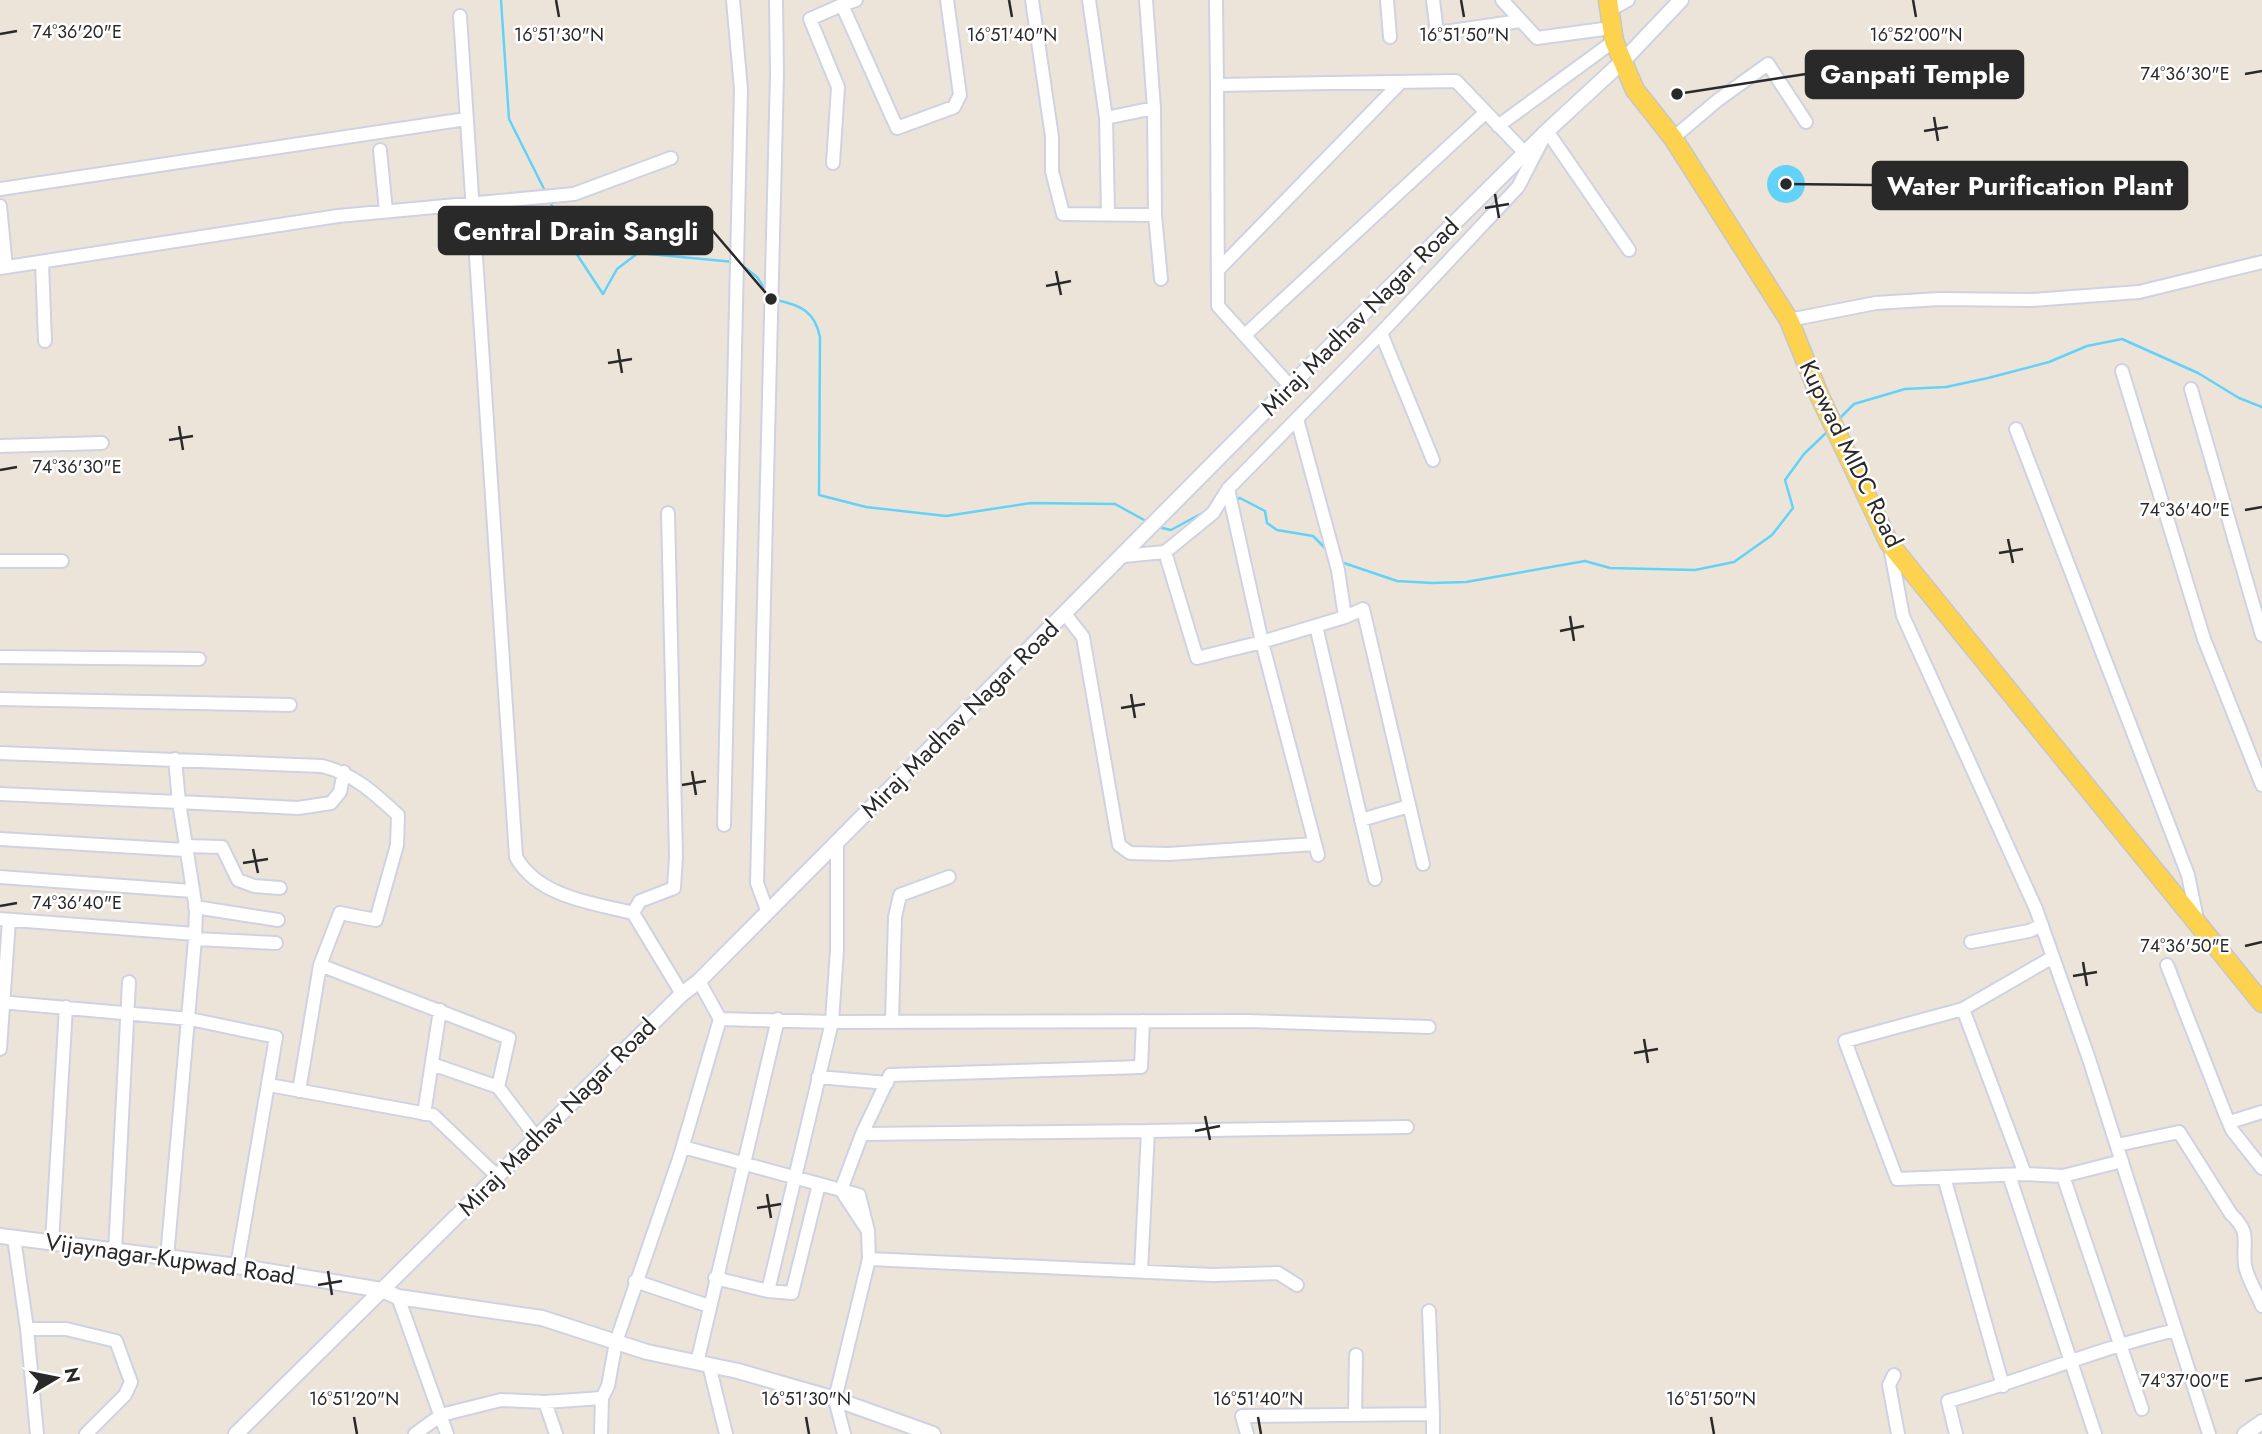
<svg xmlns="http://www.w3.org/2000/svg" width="2262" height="1434" viewBox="0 0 2262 1434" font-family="Jost,sans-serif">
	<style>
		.water { fill: #62d2f9 }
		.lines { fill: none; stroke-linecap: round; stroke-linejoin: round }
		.stream { stroke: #62d2f9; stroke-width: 2.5 }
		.minor-casing { stroke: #ced2e3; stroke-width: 16 }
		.tertiary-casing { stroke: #ced2e3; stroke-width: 18 }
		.primary-casing { stroke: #c7c7c7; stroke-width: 21 }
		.minor { stroke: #fff; stroke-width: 12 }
		.tertiary { stroke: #fff; stroke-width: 14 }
		.primary { stroke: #fcd24e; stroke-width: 18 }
		.ticks { fill: none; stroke: #292929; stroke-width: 2.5 }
		.labels { text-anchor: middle; stroke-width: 5; stroke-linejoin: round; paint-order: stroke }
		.street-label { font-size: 24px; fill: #292929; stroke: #fff }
		.ticks-label { font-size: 18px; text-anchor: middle; fill: #292929; stroke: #fff; stroke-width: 5; stroke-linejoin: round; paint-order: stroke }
		.leader { fill: none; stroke: #292929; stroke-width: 2.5 }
		.callout-dot { fill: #292929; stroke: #fff; stroke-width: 2.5 }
		.callout { fill: #292929; stroke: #292929; stroke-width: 2.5 }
		.callout-label { font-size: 26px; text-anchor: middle; font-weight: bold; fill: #fff }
	</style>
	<rect width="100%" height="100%" fill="#ede4d9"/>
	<!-- water -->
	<path class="water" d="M1767 184a19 19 0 1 1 38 0a19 19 0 1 1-38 0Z"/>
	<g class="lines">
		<!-- stream -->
		<path class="stream" d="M501,0L509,119L545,191
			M549,200L576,253L603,294L617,269L638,253L734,262
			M743,266L757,277L767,292
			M776,300C801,305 815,312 820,337L819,495L866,507L946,516L1031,503L1115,504L1146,521
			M1839,419L1854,404L1905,389L1946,387L1988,378L2049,362L2087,346L2122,339L2198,373L2239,398L2262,407
			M1235,500L1240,498L1265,511L1267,523L1277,530L1313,536L1328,551
			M1158,527L1171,530L1206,511
			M1341,562L1397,581L1432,583L1466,582L1585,561L1610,568L1695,570L1734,562L1772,535L1793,508L1785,480L1804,454L1827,432"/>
		<defs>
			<path id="minor" d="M856,0L842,5L897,128L954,107L960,95L947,0
				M1032,0L1052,137V171L1063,214L1155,215
				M1089,0L1106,118L1108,213
				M1146,0L1154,108L1155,215L1161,279
				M1216,0L1217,85
				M1387,0L1390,37
				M1433,0L1437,33L1520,21
				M1502,0L1537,38L1611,28
				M1610,10L1628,0
				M460,16L516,857C538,897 593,903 633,913L682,994
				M1106,118L1154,108
				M1498,126L1614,41
				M1673,138L1718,100L1768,64L1806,122
				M380,150L386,211
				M833,163L838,87L810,19L842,5
				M0,189L466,119
				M0,206L6,267
				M42,263L45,341
				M0,268L338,216L574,194L671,158
				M1219,269L1400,83
				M1789,320L1876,303L1939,299L2032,300L2139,292L2262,262
				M1381,333L1433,460
				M1245,335L1485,113
				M2122,371L2204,639L2262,785
				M1290,386L1218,306L1217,85L1456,81L1525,153
				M2191,389L2262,635
				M1297,419L1338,570L1345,617L1363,609L1423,864
				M2016,429L2188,875L2197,919
				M0,446L102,443
				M1228,489L1262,642L1318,855
				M1890,547L1903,616L2036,909L2089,1059L2209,1434
				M1165,552L1197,658L1262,642L1345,617
				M1123,556L1165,552L1213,513L1228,489L1381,333L1518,187L1547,131L1629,250
				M0,561H62
				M1065,614L1083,637L1119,845L1130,853L1168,854L1315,844
				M1316,626L1375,879
				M0,657L199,659
				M0,699L290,705
				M0,753L322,766C354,774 374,793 398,815L397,845L376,920L340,913L320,965
				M175,759L179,802L298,808L331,803L340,792L344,772
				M0,794L179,802L196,909L195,939L167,1258
				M1361,820L1409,806
				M724,825L741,89L733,0
				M0,839L185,850
				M184,846L222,847L238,880L254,886L280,888
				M0,877L192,891
				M195,907L278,920
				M767,910L757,883L777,74L776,0
				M633,913L640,901L674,888L676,856L668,513
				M0,919L195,934
				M195,939L276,943
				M1971,942L2029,931L2042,925
				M2053,957L1963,1009L2025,1174L2063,1176
				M2167,965L2226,1116L2232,1130L2262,1168
				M699,981L720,1019L832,1022L837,950V841
				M0,1002L190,1019L276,1037L237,1266
				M1963,1009L1845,1041L1897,1179L2025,1174
				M892,1021L895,917L900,895L949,877
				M0,1049L9,920
				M432,1064L498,1087
				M818,1077L887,1083
				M269,1085L433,1115L497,1176
				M299,1091L320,965L509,1038L498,1087L536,1137
				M424,1114L440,1010
				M2230,1122L2262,1112
				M1148,1131L1407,1127
				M862,1134L890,1075L1141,1067L1143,1021
				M2117,1145L2179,1132L2231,1214C2252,1234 2242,1241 2245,1265C2247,1278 2257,1293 2262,1306
				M683,1147L841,1190L862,1134L1148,1131L1141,1271
				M2122,1161L2063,1176L2142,1409
				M2009,1175L2095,1434
				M1944,1177L2003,1386
				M14,1238L27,1329L37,1434
				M52,1242L66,1007
				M115,1252L129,982
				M869,1259L1213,1275L1278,1273L1297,1285
				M715,1278L768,1291L832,1022L1246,1021L1429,1027
				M635,1281L709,1306
				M768,1291L792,1293L819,1184
				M398,1297L447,1434
				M1429,1311L1433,1414
				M27,1329H66L116,1341L131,1382L125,1395L86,1434
				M697,1363L778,1019
				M709,1365L726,1434
				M1894,1375L1889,1385L1898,1434
				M545,1402L556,1434
				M1355,1415L1356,1355
				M415,1434L441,1415L501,1400L545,1402L602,1398
				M601,1434L602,1398L608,1386L616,1342L679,1159L720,1019
				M844,1434L835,1399L869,1259L868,1231L859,1195L841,1190L868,1231
				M1247,1434L1242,1416L1433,1414V1434
				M1956,1434L1948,1401C2025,1380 2098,1348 2176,1330"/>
			<path id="tertiary" d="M0,1236L237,1266L382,1290L398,1297L542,1318L647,1352L738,1371L835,1399L933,1434
				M236,1434L682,994L699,981L1290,386L1547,131L1624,60L1681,0
				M2245,1434L2262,1422"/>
			<path id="primary" d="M1608,0L1614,41L1635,90L1673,138L1789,320L1820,397L1889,543L2262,1003"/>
		</defs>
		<!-- minor casing -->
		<use href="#minor" class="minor-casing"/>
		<!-- tertiary casing -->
		<use href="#tertiary" class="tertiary-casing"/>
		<!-- primary casing -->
		<use href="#primary" class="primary-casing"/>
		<!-- minor -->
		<use href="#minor" class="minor"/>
		<!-- tertiary -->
		<use href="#tertiary" class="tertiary"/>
		<!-- primary -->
		<use href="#primary" class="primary"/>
	</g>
	<!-- ticks -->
	<path class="ticks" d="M556,0L559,17M1009,0L1012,17M1461,0L1464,17M1913,0L1916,17M0,34L17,31M2245,74L2262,71M1934,117L1938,141M1924,131L1948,127M1495,194L1499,218M1485,208L1509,204M1056,271L1061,295M1046,286L1071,281M618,349L622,373M608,363L632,359M179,426L183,450M169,440L193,436M0,470L17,467M2245,510L2262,507M2008,539L2013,563M1999,553L2023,549M1570,616L1574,641M1560,631L1584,626M1131,694L1135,718M1121,708L1145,704M692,771L696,795M682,785L706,781M253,849L258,873M243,863L268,859M0,906L17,903M2245,946L2262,942M2083,962L2087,986M2073,976L2097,972M1644,1039L1648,1063M1634,1053L1658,1049M1205,1116L1210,1140M1195,1131L1220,1126M767,1194L771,1218M757,1208L781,1204M328,1271L332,1295M318,1285L342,1281M2245,1381L2262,1378M354,1417L357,1434M806,1417L809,1434M1258,1417L1261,1434M1711,1417L1714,1434"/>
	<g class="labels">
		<!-- street labels -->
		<g class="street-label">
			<text transform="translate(1360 317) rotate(-45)" y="8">Miraj Madhav Nagar Road</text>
			<text transform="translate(1851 454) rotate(64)" y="8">Kupwad MIDC Road</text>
			<text transform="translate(960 719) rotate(-45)" y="8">Miraj Madhav Nagar Road</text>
			<text transform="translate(557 1117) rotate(-45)" y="8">Miraj Madhav Nagar Road</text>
			<text transform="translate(170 1259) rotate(8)" y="8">Vijaynagar-Kupwad Road</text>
		</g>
	</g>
	<g class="ticks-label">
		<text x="77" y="38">74°36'20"E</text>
		<text x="559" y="41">16°51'30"N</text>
		<text x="1012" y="41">16°51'40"N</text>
		<text x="1464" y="41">16°51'50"N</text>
		<text x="1916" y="41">16°52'00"N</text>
		<text x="2185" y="80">74°36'30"E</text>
		<text x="77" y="473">74°36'30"E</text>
		<text x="2185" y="516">74°36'40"E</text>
		<text x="77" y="909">74°36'40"E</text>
		<text x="2185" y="952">74°36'50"E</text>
		<text x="2185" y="1387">74°37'00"E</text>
		<text x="354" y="1405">16°51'20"N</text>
		<text x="806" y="1405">16°51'30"N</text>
		<text x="1258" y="1405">16°51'40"N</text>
		<text x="1711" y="1405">16°51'50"N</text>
	</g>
	<!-- callouts -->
	<path class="leader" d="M1677 94L1806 74M1786 184L1873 185M771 299L712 230"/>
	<g class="callout-dot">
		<circle cx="1677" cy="94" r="7"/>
		<circle cx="1786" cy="184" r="7"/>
		<circle cx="771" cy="299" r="7"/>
	</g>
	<g class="callout">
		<rect x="1806" y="51" width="217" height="47" rx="7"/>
		<rect x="1873" y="162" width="314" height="47" rx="7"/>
		<rect x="439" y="207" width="273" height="47" rx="7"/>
	</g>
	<g class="callout-label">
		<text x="1915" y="83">Ganpati Temple</text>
		<text x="2030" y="195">Water Purification Plant</text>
		<text x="576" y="240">Central Drain Sangli</text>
	</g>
	<!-- north arrow -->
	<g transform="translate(56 1378) rotate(80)" stroke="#ffffff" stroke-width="5" paint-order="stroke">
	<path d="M0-5L12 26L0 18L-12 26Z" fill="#292929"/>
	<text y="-10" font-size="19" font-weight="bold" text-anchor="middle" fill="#292929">N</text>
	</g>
</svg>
